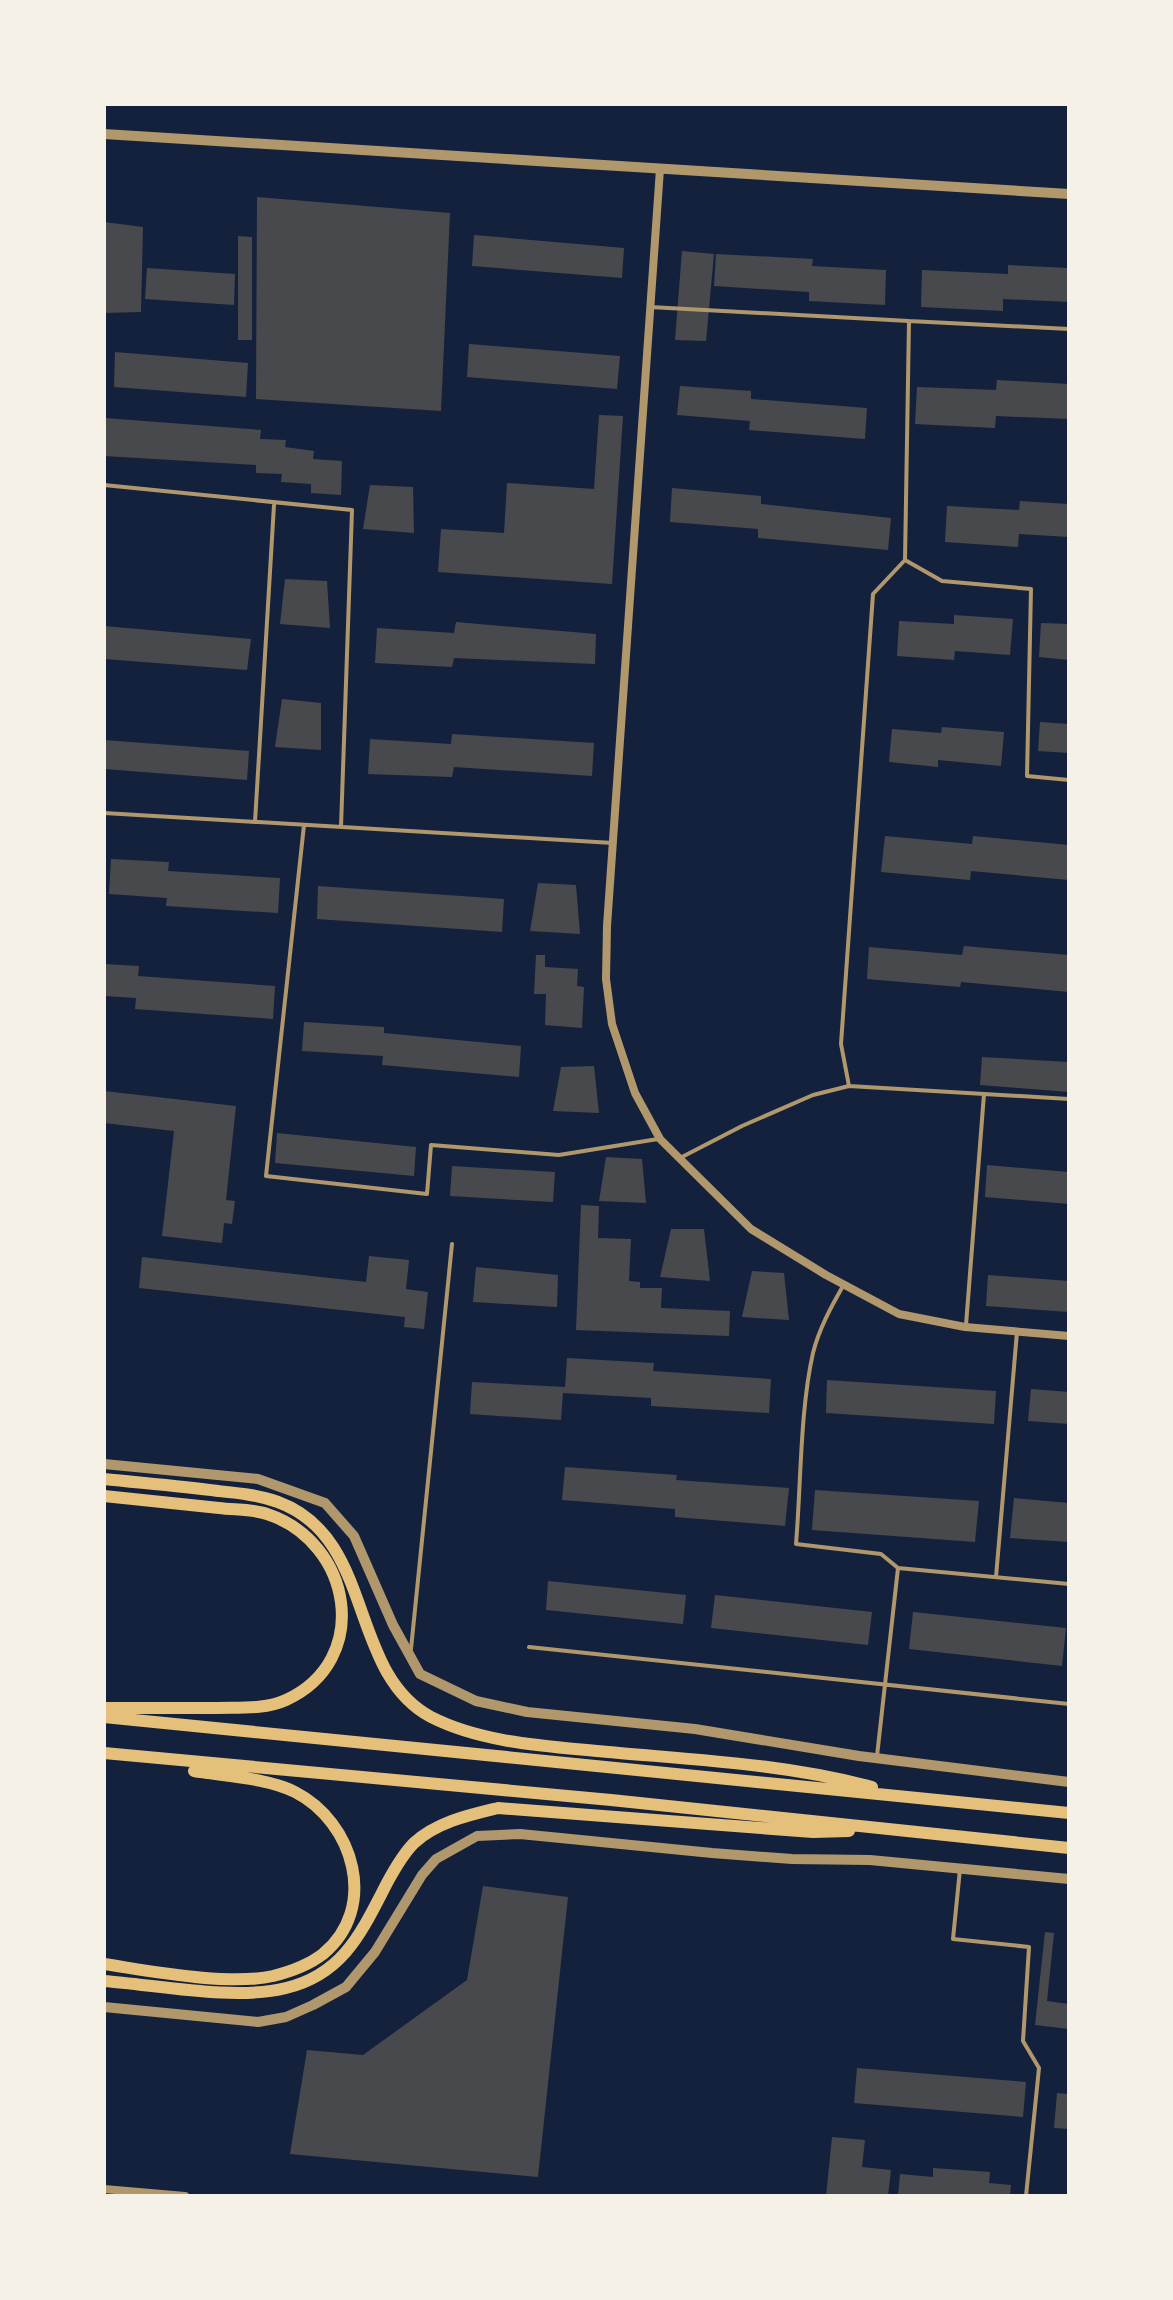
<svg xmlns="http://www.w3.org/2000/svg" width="1173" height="2300" viewBox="0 0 1173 2300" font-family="Quicksand,sans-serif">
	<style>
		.building { fill: #48494c }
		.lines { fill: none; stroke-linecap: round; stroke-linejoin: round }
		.service { stroke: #b1986c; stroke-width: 4 }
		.minor { stroke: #b1986c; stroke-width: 8 }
		.tertiary { stroke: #b1986c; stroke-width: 10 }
		.primary { stroke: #e5c07b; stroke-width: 12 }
	</style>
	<rect width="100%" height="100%" fill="#14213d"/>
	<!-- building -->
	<path class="building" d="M257,197L450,213L441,411L256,399Z
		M104,222L143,227L141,312L104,313Z
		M474,235L624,248L622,278L472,266Z
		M238,236L252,237V340H238Z
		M682,251L714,254L706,341L675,340Z
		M716,254L813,259L812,266L886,270L885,305L809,301V292L714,286Z
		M1008,265L1069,268V302L1003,299V311L921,307L922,270L1008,274Z
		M147,268L235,274L234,305L145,299Z
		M469,344L620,356L617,389L467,377Z
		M115,352L248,363L246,397L114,387Z
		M997,380L1069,384V419L996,416L995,428L915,424L917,387L996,390Z
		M680,386L751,391V399L867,408L865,439L749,430L750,421L677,415Z
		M599,415L623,416L612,584L438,572L441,529L504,533L507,483L594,489Z
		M105,418L261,430L260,439L286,440L285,447L314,451L313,459L342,461L341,495L311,493V484L281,482L282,474L256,473V465L104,456Z
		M370,485L413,487L414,533L363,529Z
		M672,488L761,496V504L891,518L888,550L758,538V529L670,522Z
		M1020,501L1069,504V537L1019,534L1018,547L945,542L947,506L1019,510Z
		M285,579L327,581L330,628L280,624Z
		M954,615L1013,619L1010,655L955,651L954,660L897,656L899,621L954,624Z
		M456,622L596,634L595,664L454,658L452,667L375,663L377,628L454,633Z
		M1041,623L1069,624V660L1039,657Z
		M104,626L251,639L247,670L104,659Z
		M282,699L321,703V750L275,747Z
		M1040,722L1069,724V753L1038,751Z
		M942,727L1004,732L1001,766L938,760V767L889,762L892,729L941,733Z
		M452,734L594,743L592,776L454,767L452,777L368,774L370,739L451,744Z
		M104,740L249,751L247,780L104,769Z
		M885,836L972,844L973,836L1069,845V880L971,871L970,880L881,872Z
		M111,859L169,862L168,871L280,878L278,913L166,906L167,898L109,894Z
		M538,883L576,885L580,934L530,931Z
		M318,886L504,899L502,932L317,919Z
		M964,946L1069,955V992L961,982L960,987L867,979L869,947L962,955Z
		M536,955H545V967L578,969L577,986L584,987L582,1028L545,1025L546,994H534Z
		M104,964L139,966L138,976L275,986L273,1019L135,1009L136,998L104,996Z
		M304,1022L384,1027V1033L521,1046L519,1077L382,1065L383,1056L302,1051Z
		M982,1057L1069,1062V1092L980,1085Z
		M594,1066L599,1113L553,1111L561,1067Z
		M104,1091L236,1106L226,1200L235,1201L232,1224L224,1223L222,1243L162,1236L174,1131L104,1123Z
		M277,1133L416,1147L414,1176L275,1163Z
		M606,1157L642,1159L646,1203L599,1201Z
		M987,1165L1069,1172V1204L985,1197Z
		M452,1166L555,1172L553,1202L450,1196Z
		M581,1205L599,1206L598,1238L631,1239L629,1281L640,1282V1288H662L661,1308L730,1311L729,1336L576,1330Z
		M671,1229H704L710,1281L660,1277Z
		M369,1256L409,1260L406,1289L428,1292L424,1329L404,1327L405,1317L139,1288L142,1257L366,1282Z
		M476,1267L558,1275L557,1307L473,1302Z
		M752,1271L784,1273L789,1320L742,1317Z
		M988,1275L1069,1281V1312L986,1306Z
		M567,1358L654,1363L653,1371L771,1379L769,1413L651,1406V1398L563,1393L561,1420L470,1414L472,1382L565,1387Z
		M827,1380L996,1391L994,1424L826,1413Z
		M1031,1389L1069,1392V1424L1028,1421Z
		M565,1467L677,1475L676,1480L789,1488L785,1526L675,1517V1509L562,1500Z
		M815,1490L979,1501L975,1542L812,1530Z
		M1014,1498L1069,1503V1542L1010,1538Z
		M548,1581L686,1595L683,1624L546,1610Z
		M715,1595L872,1612L868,1645L711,1628Z
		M913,1612L1066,1628L1062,1666L909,1649Z
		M483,1886L568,1897L538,2177L290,2154L307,2050L363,2055L467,1980Z
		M1045,1932L1054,1933L1047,2001L1069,2004V2029L1035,2025Z
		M857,2068L1026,2082L1023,2117L854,2103Z
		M1057,2093L1069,2094V2129L1054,2128Z
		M832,2137L865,2140L862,2167L891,2170L888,2196H826Z
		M933,2168L990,2172L989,2183L1011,2185L1010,2196H898L900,2174L933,2177Z"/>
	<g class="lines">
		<!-- service -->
		<path class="service" d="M650,307L909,321L905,560L873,594L841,1044L849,1086
			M909,321L1069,329
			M104,485L352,510L341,827
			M905,560L942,581L1031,589L1027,776L1069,780
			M104,813L613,843
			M255,822L274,505
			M304,825L266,1176L427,1194L431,1145L559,1155L658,1139
			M680,1158L742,1126L813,1095L849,1086L1069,1099
			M843,1286C831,1307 819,1329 813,1353C800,1410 801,1485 796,1544L881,1554L898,1568L877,1756
			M966,1325L984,1094
			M898,1568L1069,1584
			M996,1577L1017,1332
			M529,1647L1069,1704
			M411,1649L452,1244
			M960,1869L953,1939L1029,1947L1023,2041L1039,2068L1026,2196"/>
		<!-- minor -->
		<path class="minor" d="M660,169L607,926L606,979L612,1024L635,1093L660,1139L751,1229L826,1275L899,1314L965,1327L1069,1336
			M104,2189L185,2196"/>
		<!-- tertiary -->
		<path class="tertiary" d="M104,134L1069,194
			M104,1464L258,1479L325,1503L354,1536L393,1625L420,1674L476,1701L527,1712L695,1729L859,1756L1069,1782
			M104,2007L258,2022L286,2017L313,2005L346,1987L375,1952L422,1875L436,1859L477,1836L520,1834L712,1853L792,1859L870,1860L1069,1879"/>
		<!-- primary -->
		<path class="primary" d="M104,1479C142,1483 180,1486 218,1491C238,1493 259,1495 278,1502C376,1538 347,1672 431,1717C484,1744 550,1746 608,1752C697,1760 786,1764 872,1787
			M104,1496C142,1500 181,1504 219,1508C234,1510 253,1509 267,1514C352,1542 373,1660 286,1700C264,1710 237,1707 214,1708C177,1708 141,1708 104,1708
			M104,1717L1069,1813
			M104,1753L611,1800L1069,1848
			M104,1964C151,1971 228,1986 273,1976C289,1972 310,1964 323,1954C379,1908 354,1822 295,1792C268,1778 224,1776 194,1771
			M104,1981C157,1985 235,2001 286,1988C344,1974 362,1931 387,1883C394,1870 404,1853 414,1843C437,1822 469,1815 498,1808L813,1832L849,1831"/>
	</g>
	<!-- border -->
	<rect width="1173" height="2300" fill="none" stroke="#f6f1e7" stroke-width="212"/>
</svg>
